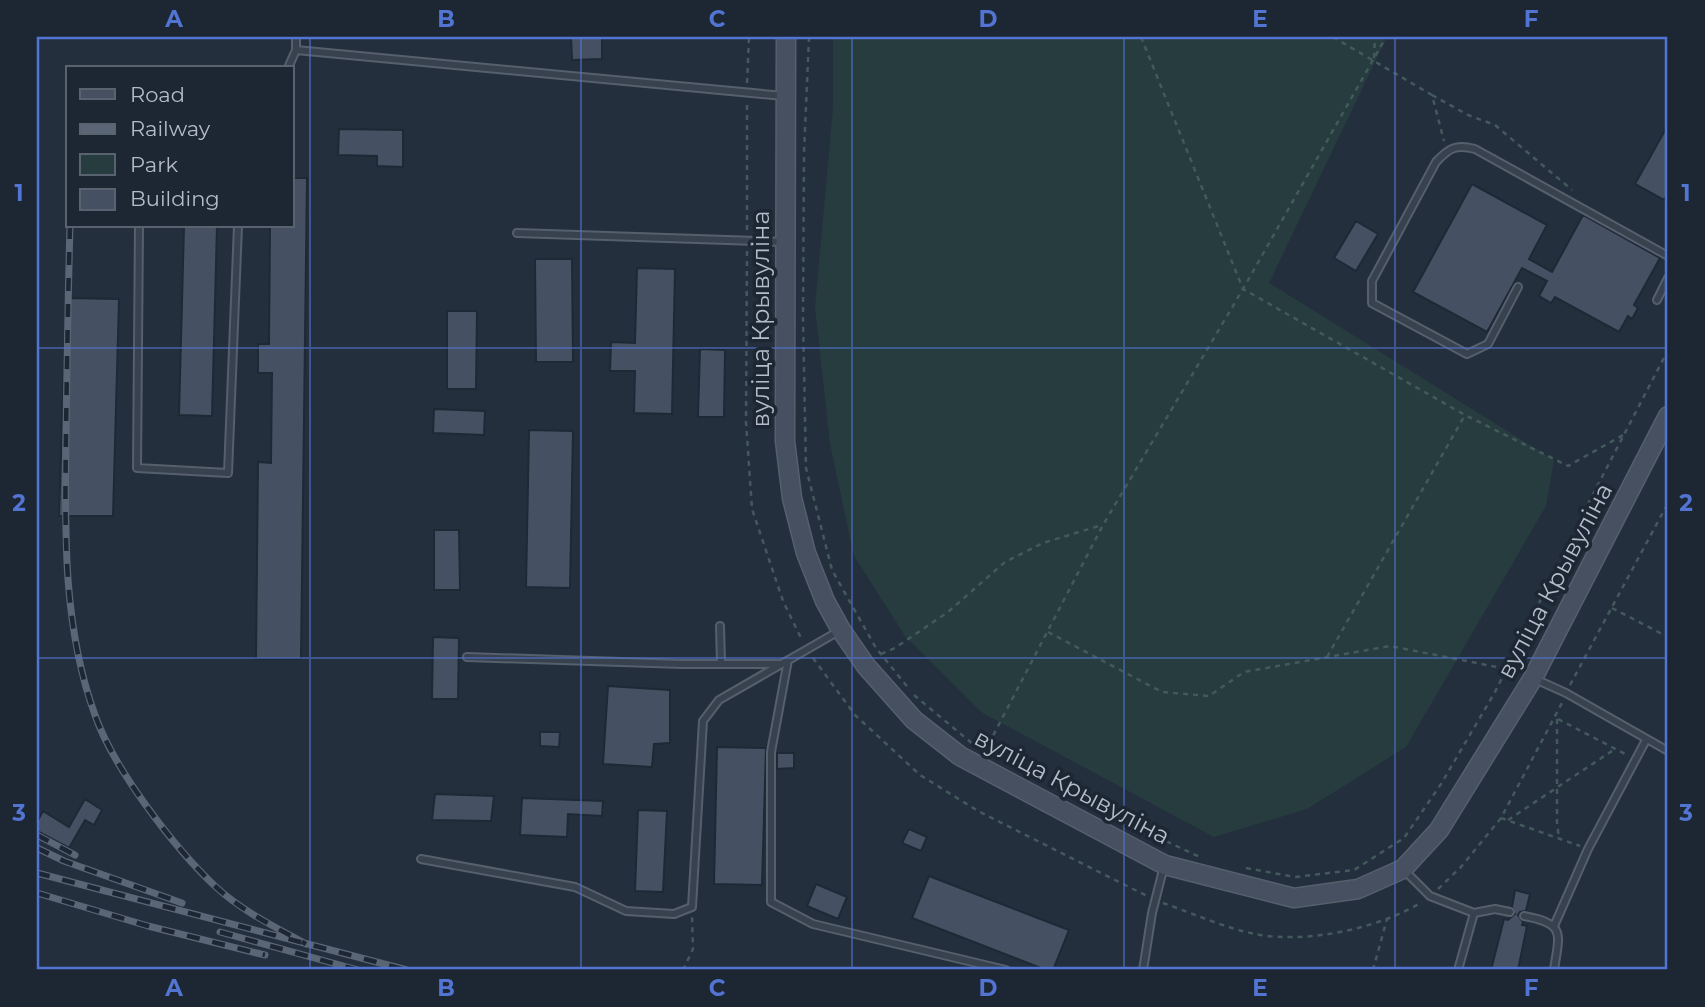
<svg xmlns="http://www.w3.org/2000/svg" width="1705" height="1007" viewBox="0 0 1705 1007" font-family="Montserrat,sans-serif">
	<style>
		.green { fill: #263c3f }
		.building { fill: #455162; stroke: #1f2835; stroke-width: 2 }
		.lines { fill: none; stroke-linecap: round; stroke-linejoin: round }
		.lane-casing { stroke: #565f6c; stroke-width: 10 }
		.secondary-casing { stroke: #565f6c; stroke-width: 21 }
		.path { stroke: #44595c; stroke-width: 2.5; stroke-dasharray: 5 5; stroke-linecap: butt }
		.lane { stroke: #38414e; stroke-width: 6 }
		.secondary { stroke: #465061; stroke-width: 18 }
		.rail-casing { stroke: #5a6575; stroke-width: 7 }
		.rail { stroke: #1d2633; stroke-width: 4.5; stroke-dasharray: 13; stroke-linecap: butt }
		.grid { fill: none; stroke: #5274d3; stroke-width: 2; stroke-opacity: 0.55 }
		.labels { text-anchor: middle; stroke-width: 7; stroke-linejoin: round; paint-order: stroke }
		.street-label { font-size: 24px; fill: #b4bcc9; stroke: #1d2633 }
		.neatline { fill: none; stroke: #5274d3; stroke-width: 2.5 }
		.grid-label { font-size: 23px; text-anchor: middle; font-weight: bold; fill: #5274d3 }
	</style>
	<rect width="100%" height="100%" fill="#242f3e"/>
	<!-- green -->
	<path class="green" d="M833,37H1387L1269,283L1554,460L1546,506L1406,747L1307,809L1214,837L981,712L905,636L854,556L830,444L815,307L833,108Z"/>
	<!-- building -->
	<path class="building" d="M571,37H602V59L572,60Z
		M1668,125V193L1664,200L1635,184Z
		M339,129L403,130V167L377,166V156L338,155Z
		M292,178H307L301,659H256L258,462L271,463L272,373H258V344H269L270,226H292Z
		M1472,184L1547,225L1529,259L1552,272L1583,215L1660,258L1634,305L1638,308L1632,319L1628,316L1619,332L1555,297L1551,303L1539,296L1547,281L1522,268L1487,332L1413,292Z
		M1356,221L1378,234L1356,271L1334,258Z
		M184,226H217L212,416L179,415Z
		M535,259H572L573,362H536Z
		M637,268L675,269L672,414L634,413L635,371H610L611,342L635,343Z
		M66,298L119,299L113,516H59Z
		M447,311H477L476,389H447Z
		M700,349L725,350L724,417H698Z
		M434,409L485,411L484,435L433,433Z
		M529,430L573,431L570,588L526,587Z
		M434,530H459L460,590H434Z
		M433,637L459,638L458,699H432Z
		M608,686L670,690V743L654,744L652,767L603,764Z
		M540,732H560L559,747L540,746Z
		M717,747L766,748L762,885L714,884Z
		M777,753H794V768L777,769Z
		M435,794L494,796L491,821L432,820Z
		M522,798L603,801L602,816L568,814L567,837L520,835Z
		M85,799L102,810L94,825L85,820L69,848L37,831V822L43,811L69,827Z
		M638,810L667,811L663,892L635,891Z
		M909,829L927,837L921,851L902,843Z
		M929,876L1069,930L1053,970H1046L912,918Z
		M816,884L847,897L838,919L807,906Z
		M1515,890L1530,894L1526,911L1520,912L1518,915L1523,922L1522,925L1527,926L1518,970H1491L1504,919L1508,920L1515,914L1512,907Z"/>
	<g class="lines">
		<defs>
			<path id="lane" d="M296,37V50L784,96
				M288,68L296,50
				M139,226L137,468L228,473L238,226
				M517,233L784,242
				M1518,287L1488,344L1467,354L1372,303V281L1436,162C1449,148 1456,144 1475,149L1668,256
				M1657,300L1668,278
				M720,626L721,663
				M467,657L682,664H779
				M788,660L771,752V902L813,924L1006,970
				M1535,679L1566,693L1668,751
				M421,859L575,887L626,911L674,914L692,907L703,721L719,700L839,631
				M1404,870L1430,896L1474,913
				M1524,916C1567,924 1559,934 1554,970
				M1554,926L1588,849L1646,740
				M1143,970L1152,913L1164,866
				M1458,970L1474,913L1495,909L1510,912"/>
			<path id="secondary" d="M786,37L785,441L792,498L806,553L825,601L841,630L866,666L914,720L960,756L1165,865L1294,898L1358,889L1403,869L1439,830L1533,678L1668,416"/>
		</defs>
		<!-- lane casing -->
		<use href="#lane" class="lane-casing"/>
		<!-- secondary casing -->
		<use href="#secondary" class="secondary-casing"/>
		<!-- path -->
		<path class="path" d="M809,37L804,152L803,318L806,468L832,570L876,648L910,690
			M1141,37L1243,289L1465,415L1568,466L1625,434
			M1333,37L1432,95L1444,141
			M1374,58L1375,37
			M747,83L749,37
			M1432,95L1468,115L1495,125L1572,190
			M747,230V100
			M747,251L746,422L752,509L783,601L802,640
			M1612,608L1668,637
			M1048,632L1162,692L1209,696L1244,672L1390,646L1507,669L1520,674
			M881,654L895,648L948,612L1005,562L1043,543L1102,525
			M1327,657L1465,415
			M813,658L855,715L920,775L978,811L1147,896
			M1570,685L1668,503
			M914,695L974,745
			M1557,719V822L1559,839
			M1558,719L1627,755
			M984,753L1103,525L1243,289L1386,37
			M1085,803L1202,858
			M1501,818L1580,846
			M1508,820L1615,749
			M1246,868L1295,877L1354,870L1404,838L1441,784L1495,692L1589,502L1668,350
			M1438,889L1461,867L1501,818L1563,701
			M1163,903C1192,913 1225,928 1255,934C1305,944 1378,929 1422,902
			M683,970L693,949L692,916
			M1373,970L1387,919"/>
		<!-- lane -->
		<use href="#lane" class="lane"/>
		<!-- secondary -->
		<use href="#secondary" class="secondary"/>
		<defs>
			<path id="rail" d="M70,226C68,295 67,364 66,432C65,527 62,625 95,715C113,768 175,849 216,887C242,911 275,927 306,944
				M37,835L75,855
				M37,848L64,861L182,903
				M37,873L407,970
				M37,893L148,926L265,955
				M220,932L358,970"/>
		</defs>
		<!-- rail casing -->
		<use href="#rail" class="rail-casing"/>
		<!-- rail -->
		<use href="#rail" class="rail"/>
	</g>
	<!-- grid -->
	<path class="grid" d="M310,37V970M581,37V970M852,37V970M1124,37V970M1395,37V970M37,348H1668M37,658H1668"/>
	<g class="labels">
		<!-- street labels -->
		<g class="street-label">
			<text transform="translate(761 319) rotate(-90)" y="8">вуліца Крывуліна</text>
			<text transform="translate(1555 581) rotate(-62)" y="8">вуліца Крывуліна</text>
			<text transform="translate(1072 787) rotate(28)" y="8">вуліца Крывуліна</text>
		</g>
	</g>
	<!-- border -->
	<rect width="1705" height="1007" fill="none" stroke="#1d2633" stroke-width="77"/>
	<!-- legend -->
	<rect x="66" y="66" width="228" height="161" fill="#1d2633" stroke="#59626f" stroke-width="2"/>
	<rect x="80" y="89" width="35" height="10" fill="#465061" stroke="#59626f" stroke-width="2"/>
	<text x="130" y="102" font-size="21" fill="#b4bcc9">Road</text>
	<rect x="80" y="124" width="35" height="10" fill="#5a6575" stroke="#59626f" stroke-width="2"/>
	<text x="130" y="136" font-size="21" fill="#b4bcc9">Railway</text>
	<rect x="80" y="154" width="35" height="21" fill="#263c3f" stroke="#59626f" stroke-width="2"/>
	<text x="130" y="172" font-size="21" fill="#b4bcc9">Park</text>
	<rect x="80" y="189" width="35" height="21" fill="#455162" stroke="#59626f" stroke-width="2"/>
	<text x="130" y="206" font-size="21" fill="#b4bcc9">Building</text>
	<rect x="38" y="38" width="1628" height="930" class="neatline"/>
	<g class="grid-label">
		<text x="174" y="27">A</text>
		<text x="446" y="27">B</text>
		<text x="717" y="27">C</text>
		<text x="988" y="27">D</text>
		<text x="1260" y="27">E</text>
		<text x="1531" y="27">F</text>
		<text x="19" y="201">1</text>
		<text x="1686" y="201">1</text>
		<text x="19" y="511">2</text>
		<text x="1686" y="511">2</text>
		<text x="19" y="821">3</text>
		<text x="1686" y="821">3</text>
		<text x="174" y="996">A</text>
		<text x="446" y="996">B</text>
		<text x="717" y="996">C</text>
		<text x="988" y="996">D</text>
		<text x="1260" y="996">E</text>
		<text x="1531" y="996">F</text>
	</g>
</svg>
